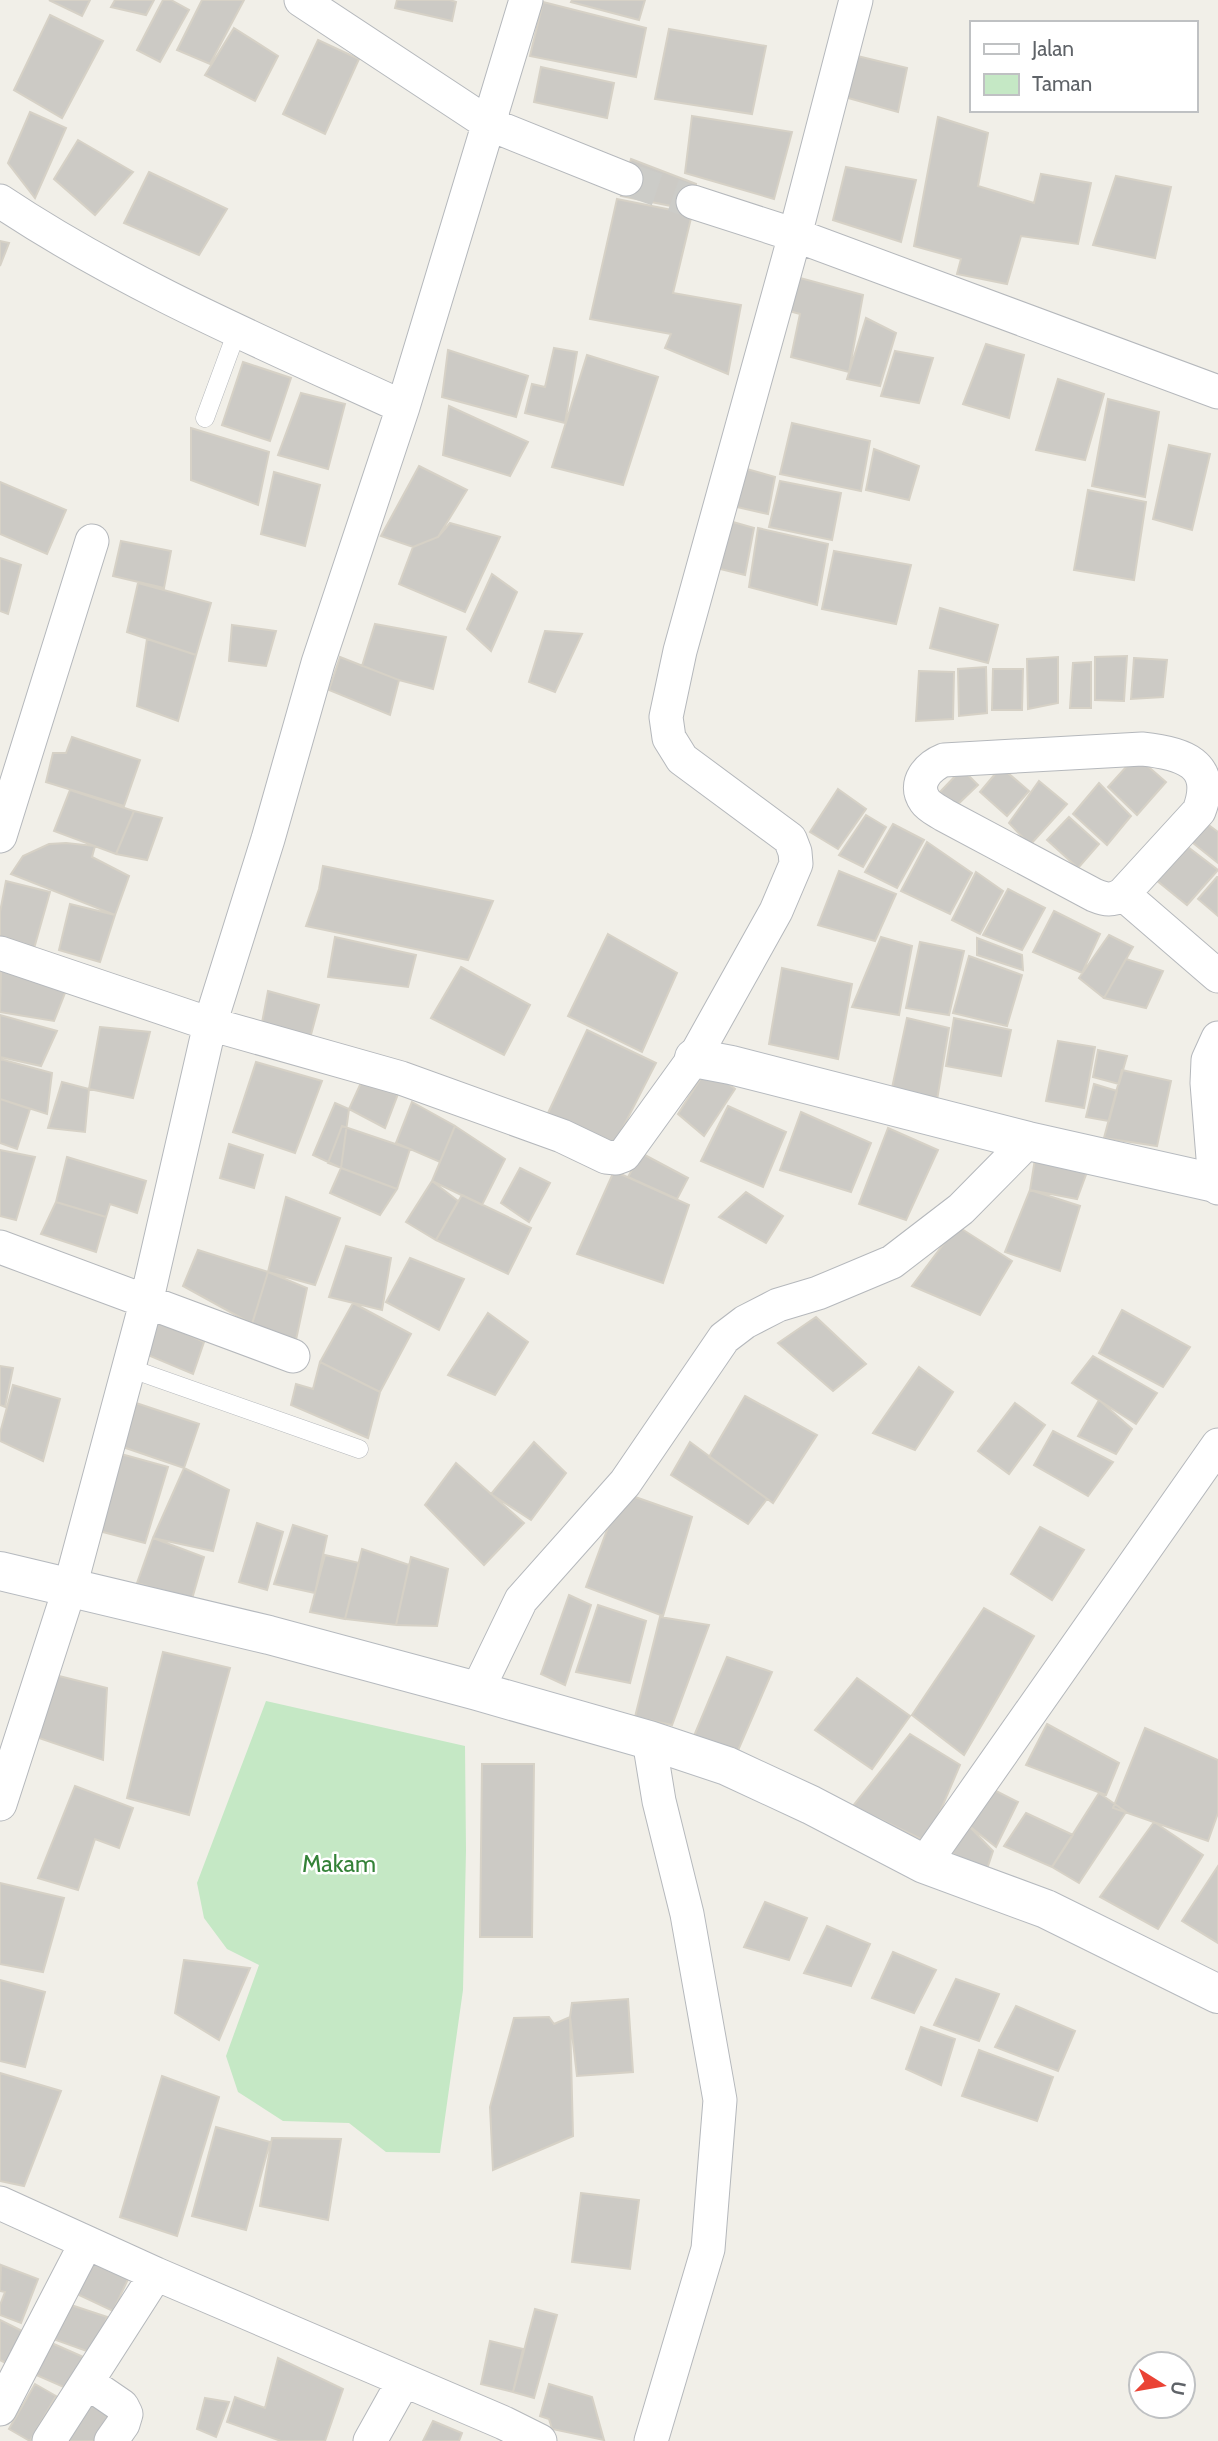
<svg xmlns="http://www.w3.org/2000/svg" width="1218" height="2441" viewBox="0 0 1218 2441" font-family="Cabin,sans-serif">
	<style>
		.green { fill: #c5e8c5 }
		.building { fill: #cccac5; stroke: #d6d1c6; stroke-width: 2 }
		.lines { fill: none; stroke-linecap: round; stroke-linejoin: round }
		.minor-tunnel { stroke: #ccccc8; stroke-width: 33; stroke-dasharray: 33 17; stroke-linecap: butt }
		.service-casing { stroke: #b5b8bc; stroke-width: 19 }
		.minor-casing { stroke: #b5b8bc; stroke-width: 35 }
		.secondary-casing { stroke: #b6babf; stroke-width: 40 }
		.service { stroke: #fff; stroke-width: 18 }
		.minor { stroke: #fff; stroke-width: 33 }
		.secondary { stroke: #fff; stroke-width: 38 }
		.labels { text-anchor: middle; stroke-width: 5; stroke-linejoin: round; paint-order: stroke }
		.park-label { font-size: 24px; fill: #348238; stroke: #fff }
	</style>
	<rect width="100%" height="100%" fill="#f1efe8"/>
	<!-- green -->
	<path class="green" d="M266,1701L465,1746L466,1850L463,1990L440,2153L386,2152L349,2123L283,2121L238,2092L226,2056L259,1965L227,1949L204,1918L197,1883Z"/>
	<!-- building -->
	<path class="building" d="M49,0H90L82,16Z
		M115,0H154L146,15L111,7Z
		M163,0H171L189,10L160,62L137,50Z
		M202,0H244L210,64L177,50Z
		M397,0H450L456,2L452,21L395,8Z
		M572,0H645L639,20L571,2Z
		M543,2L646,28L636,77L530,56Z
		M50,15L103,41L62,118L14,90Z
		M234,28L278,56L255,101L205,75Z
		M669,29L766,46L752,114L655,99Z
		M318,40L359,59L325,134L283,114Z
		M845,53L907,68L898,112L834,94Z
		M541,67L614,83L607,118L534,102Z
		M30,112L66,128L35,198L8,163Z
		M692,116L792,132L774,199L685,173Z
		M938,117L988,133L978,186L1034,203L1041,174L1091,183L1078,244L1021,236L1007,284L957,274L961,259L914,246Z
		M78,140L133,172L95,215L54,179Z
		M631,159L696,184L691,210L621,196Z
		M846,167L916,180L901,242L833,220Z
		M149,172L227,209L199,255L124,223Z
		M1116,176L1171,187L1155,258L1093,245Z
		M617,199L692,214L673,293L741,305L728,374L665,348L671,334L590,319Z
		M0,241L9,243L0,266Z
		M789,275L863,295L849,372L791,357L800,314L782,309Z
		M866,318L896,333L880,386L847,379Z
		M986,344L1024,355L1009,418L963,404Z
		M554,348L577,352L565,423L525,413L532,384L545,387Z
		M448,350L528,376L516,417L442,397Z
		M895,351L933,358L919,403L881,396Z
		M587,355L658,377L623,485L552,467Z
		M243,362L291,378L270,441L222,425Z
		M1058,379L1104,394L1085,460L1036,450Z
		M301,393L345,404L328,469L278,455Z
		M1108,399L1159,412L1145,497L1092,486Z
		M449,406L528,442L510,476L443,455Z
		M792,423L870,441L861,491L780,474Z
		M191,428L269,452L258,505L191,480Z
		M1169,445L1210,454L1192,530L1153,519Z
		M874,449L919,466L909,500L866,490Z
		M419,466L467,490L438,537L413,547L381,536Z
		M736,466L775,477L768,514L728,505Z
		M274,472L320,485L305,546L261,534Z
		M780,481L841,493L832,540L769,527Z
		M0,482L66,510L47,554L0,534Z
		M1088,490L1146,502L1134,580L1074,570Z
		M719,518L754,528L745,575L712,567Z
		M450,523L500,537L465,612L399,584L413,547L438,537Z
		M758,528L828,544L817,605L749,587Z
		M121,541L171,551L164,588L113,576Z
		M834,551L911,565L896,624L822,609Z
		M0,558L21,565L8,614L0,611Z
		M492,574L517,592L491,651L467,629Z
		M138,583L211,603L196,655L127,632Z
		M940,608L998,625L988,663L930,648Z
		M375,624L446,637L433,689L399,680L390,715L329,690L340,657L362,666Z
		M232,625L276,631L266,666L229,661Z
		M545,631L582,634L555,692L529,682Z
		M147,639L196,655L178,721L137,706Z
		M1127,656L1124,701L1095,700V657Z
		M340,657L399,680L390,715L329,690Z
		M1058,657V703L1028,709L1027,659Z
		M1134,658L1167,660L1163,697L1131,699Z
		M1091,662V708H1070L1073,663Z
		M986,667L987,713L959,716L958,669Z
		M993,669H1023L1022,710H992Z
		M919,671L954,672L953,719L916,721Z
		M72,737L140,760L124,806L46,782L53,753H66Z
		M1136,756L1166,782L1137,815L1108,787Z
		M1001,767L1029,791L1007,816L980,792Z
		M962,769L978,785L954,808L939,793Z
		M1039,781L1067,804L1030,845L1009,823Z
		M1099,783L1131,816L1107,845L1073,814Z
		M838,789L866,809L838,849L810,832Z
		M70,790L134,811L116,854L54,831Z
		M134,811L162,818L147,860L116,854Z
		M866,815L886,827L863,867L839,855Z
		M1069,817L1099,844L1078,868L1047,840Z
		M1206,823L1218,832V863L1188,839Z
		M893,824L924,840L897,888L865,872Z
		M927,842L972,873L950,914L901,891Z
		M66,843L95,846L92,857L129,876L115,915L11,874L23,856L49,844Z
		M1184,844L1218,870L1187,905L1151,876Z
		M323,866L493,901L468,960L306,926L319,889Z
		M839,871L896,894L875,941L818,925Z
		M976,872L1003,891L980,934L952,920Z
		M1217,877H1218V916L1198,899Z
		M6,881L50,892L33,952L0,944V912Z
		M1008,889L1045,908L1022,950L983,935Z
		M70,904L115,915L100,962L59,950Z
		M1054,911L1100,934L1082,973L1033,952Z
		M608,934L677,973L642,1052L568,1016Z
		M1109,935L1133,947L1104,998L1079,978Z
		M335,937L416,955L408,987L328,977Z
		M881,937L912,946L899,1015L852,1007Z
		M977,938L1022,955L1023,970L977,955Z
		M920,942L964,951L949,1015L906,1008Z
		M969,956L1022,975L1007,1026L953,1013Z
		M1126,959L1163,971L1146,1008L1104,998Z
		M461,967L530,1005L504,1055L431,1018Z
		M1,968L67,988L54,1021L0,1012Z
		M782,968L852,984L838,1059L769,1044Z
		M268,991L319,1005L309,1042L261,1028Z
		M0,1015L57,1031L41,1066L0,1057Z
		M907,1018L949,1028L937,1100L892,1088Z
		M954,1018L1011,1030L1001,1076L946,1066Z
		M100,1027L150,1032L133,1098L89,1089Z
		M587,1030L656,1063L615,1143L548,1113Z
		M1058,1041L1095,1047L1084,1108L1046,1101Z
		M1098,1050L1127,1056L1119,1084L1093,1077Z
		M0,1059L52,1073L47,1114L0,1099Z
		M256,1062L322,1081L295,1153L233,1132Z
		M708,1067L735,1089L704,1136L678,1114Z
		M1122,1070L1171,1081L1157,1146L1104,1138Z
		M365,1074L401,1086L385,1128L349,1109Z
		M62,1082L89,1089L85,1132L48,1128Z
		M1094,1084L1117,1091L1109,1121L1086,1117Z
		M0,1099L30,1109L17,1149L0,1143Z
		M412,1102L455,1126L440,1162L396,1143Z
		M335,1103L349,1109L341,1168L313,1155Z
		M728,1106L786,1132L763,1187L701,1161Z
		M801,1112L871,1143L851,1192L780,1170Z
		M342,1126L410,1149L397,1189L328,1163Z
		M455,1126L505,1159L482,1205L432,1181Z
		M888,1128L938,1150L906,1220L859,1204Z
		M229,1144L263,1155L254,1188L220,1178Z
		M0,1150L35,1157L16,1220L0,1216Z
		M641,1153L688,1178L677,1199L628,1177Z
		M67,1157L146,1181L137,1213L110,1204L106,1217L56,1202Z
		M1035,1159L1087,1172L1077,1199L1030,1190Z
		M341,1168L397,1189L380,1215L330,1193Z
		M520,1168L550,1183L529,1222L501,1203Z
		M614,1171L689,1205L663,1283L577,1254Z
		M432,1181L458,1201L436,1240L406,1222Z
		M1030,1190L1080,1206L1060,1271L1005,1252Z
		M746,1192L783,1216L766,1243L719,1217Z
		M462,1195L531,1228L508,1274L436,1240Z
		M286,1197L340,1218L315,1285L268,1272Z
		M56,1202L106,1217L96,1252L41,1234Z
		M957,1226L1012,1261L980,1315L912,1286Z
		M346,1246L391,1258L382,1310L329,1297Z
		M198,1250L268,1272L252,1324L183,1286Z
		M410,1258L464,1279L439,1330L386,1302Z
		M268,1272L307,1288L296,1340L252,1324Z
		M353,1303L411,1334L380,1392L320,1362Z
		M1122,1310L1190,1347L1163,1387L1099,1353Z
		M488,1313L528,1342L495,1395L448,1375Z
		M816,1317L866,1364L833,1391L778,1343Z
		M154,1319L204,1342L193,1374L143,1353Z
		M1093,1356L1157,1393L1136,1424L1072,1383Z
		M320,1362L380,1392L368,1438L291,1405L296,1384L313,1389Z
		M0,1366L13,1368L5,1407L0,1405Z
		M919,1367L953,1392L915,1450L873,1433Z
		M13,1385L60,1399L43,1461L0,1441V1433Z
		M745,1396L817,1435L773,1503L709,1457Z
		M1099,1400L1132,1429L1116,1454L1078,1436Z
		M133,1402L199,1424L184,1468L120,1446Z
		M1015,1403L1045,1425L1009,1474L978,1451Z
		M1053,1431L1113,1462L1088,1496L1034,1465Z
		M534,1442L566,1473L531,1520L491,1494Z
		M690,1442L767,1499L748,1524L671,1475Z
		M121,1454L168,1467L145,1543L99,1531Z
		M456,1463L524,1523L484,1565L425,1505Z
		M184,1468L229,1490L213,1551L153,1538Z
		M621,1492L692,1517L663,1616L586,1587Z
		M257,1523L283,1532L267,1590L239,1582Z
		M293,1525L327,1536L315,1593L274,1584Z
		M1040,1527L1084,1550L1052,1600L1011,1574Z
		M153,1538L204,1557L192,1599L137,1583Z
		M362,1549L409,1565L396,1625L345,1619Z
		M325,1555L359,1563L345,1619L310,1612Z
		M411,1557L448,1569L437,1626L396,1625Z
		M569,1595L591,1605L565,1685L541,1674Z
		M598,1605L646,1621L630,1683L576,1672Z
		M984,1608L1034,1636L964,1755L912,1715Z
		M660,1617L709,1625L672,1725L635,1717Z
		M163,1652L230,1668L189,1815L127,1798Z
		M727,1657L772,1672L736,1755L691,1743Z
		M55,1675L107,1688L103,1760L30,1735Z
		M857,1678L910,1716L872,1769L815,1730Z
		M1047,1724L1119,1763L1106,1795L1026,1765Z
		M1145,1728L1218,1760V1813L1208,1841L1113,1808Z
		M910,1734L960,1765L927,1842L853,1806Z
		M482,1764H534L532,1937H480Z
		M75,1786L133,1808L119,1848L95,1839L78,1890L38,1878Z
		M990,1788L1018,1802L996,1847L968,1825Z
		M1099,1793L1126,1812L1079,1883L1052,1867Z
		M1026,1813L1073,1835L1052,1867L1004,1846Z
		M1154,1822L1203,1855L1158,1929L1100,1897Z
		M968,1825L993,1851L986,1872L952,1853Z
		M1218,1866V1943L1182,1921Z
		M0,1883L64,1898L43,1972L0,1964Z
		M765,1902L807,1918L789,1960L744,1947Z
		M827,1926L870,1944L851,1986L804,1973Z
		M893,1952L936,1970L914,2013L872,1998Z
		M184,1960L250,1968L219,2040L175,2013Z
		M956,1979L999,1994L979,2041L934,2025Z
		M0,1980L45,1992L25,2067L0,2061Z
		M628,1999L633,2072L577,2076L570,2017L572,2003Z
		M1016,2006L1075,2031L1058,2071L995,2047Z
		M549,2017L554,2024L570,2017L573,2136L493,2170L490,2107L514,2018Z
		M921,2027L955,2039L941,2085L906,2069Z
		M979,2050L1053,2077L1037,2121L962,2096Z
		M0,2073L61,2091L24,2186L0,2181Z
		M162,2076L219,2097L177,2236L120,2217Z
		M216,2127L270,2142L246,2230L192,2216Z
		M272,2138L341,2139L328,2220L260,2206Z
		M581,2193L639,2200L630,2269L572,2262Z
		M94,2258L130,2275L113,2311L77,2294Z
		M1,2265L38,2279L21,2323L0,2315V2305L5,2292L0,2291Z
		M65,2303L107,2317L95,2354L53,2339Z
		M535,2309L557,2315L534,2398L513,2392Z
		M0,2320L30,2335L13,2367L0,2360Z
		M47,2341L88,2359L75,2392L34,2374Z
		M490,2341L523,2349L513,2392L481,2384Z
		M278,2358L343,2389L325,2441H281L227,2422L235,2397L265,2408Z
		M35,2384L56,2396L30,2441L9,2429Z
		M549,2384L592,2397L604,2440L552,2429L549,2419L540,2416Z
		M86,2396L119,2417L105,2441H59Z
		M205,2398L229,2402L216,2437L197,2429Z
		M433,2421L462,2433L459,2441H423Z"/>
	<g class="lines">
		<!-- minor-tunnel -->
		<path class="minor-tunnel" d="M626,179L693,202"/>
		<defs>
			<path id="service" d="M205,418L237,331
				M129,1368L359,1449"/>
			<path id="minor" d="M301,0L489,124L626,179
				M0,201C126,285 266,344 403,407
				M693,202L795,235L1218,392
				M1142,749C1182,753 1217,763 1199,811L1123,894C1112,901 1106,900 1094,895L944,815C938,811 929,807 925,801C912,783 929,766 944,760Z
				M0,836L92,541
				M1123,894L1218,976
				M0,953L210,1024L401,1078L562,1136L606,1157L616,1158L624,1155L694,1058L776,911L796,864L795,852L790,839L682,759L669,738L666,717L680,651L795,235L856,0
				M1218,1038L1208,1060L1207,1083L1215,1183L1218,1188
				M0,1247L293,1356
				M477,1691L521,1600L625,1483L724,1338L745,1322L778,1305L818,1293L892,1262L961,1209L1028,1141
				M649,1740L659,1801L687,1914L720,2100L708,2249L651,2441
				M0,1804L70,1587L146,1303L210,1024L268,839L318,663L403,407L526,0
				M924,1864L1218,1445
				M0,2203L156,2274L504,2423L540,2441
				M87,2382L122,2406L126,2414L123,2424L111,2441
				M0,2409L86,2243
				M49,2441L156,2274
				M370,2441L403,2382"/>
			<path id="secondary" d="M694,1058L731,1065L1028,1141L1215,1183
				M0,1571L269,1635L477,1691L649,1740L727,1766L811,1805L924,1864L1046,1909L1218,1994"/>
		</defs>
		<!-- service casing -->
		<use href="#service" class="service-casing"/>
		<!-- minor casing -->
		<use href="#minor" class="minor-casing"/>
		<!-- secondary casing -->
		<use href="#secondary" class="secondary-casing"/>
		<!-- service -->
		<use href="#service" class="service"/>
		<!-- minor -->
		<use href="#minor" class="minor"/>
		<!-- secondary -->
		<use href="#secondary" class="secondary"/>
	</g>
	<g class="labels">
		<!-- park labels -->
		<g class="park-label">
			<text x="339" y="1872">Makam</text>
		</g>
	</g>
	<!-- legend -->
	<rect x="970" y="21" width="228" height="91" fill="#ffffff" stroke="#bfc1c3" stroke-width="2"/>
	<rect x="984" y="44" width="35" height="10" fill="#ffffff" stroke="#bfc1c3" stroke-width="2"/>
	<text x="1032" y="56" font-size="21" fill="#5f6368">Jalan</text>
	<rect x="984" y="74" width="35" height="21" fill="#c5e8c5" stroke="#bfc1c3" stroke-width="2"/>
	<text x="1032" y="91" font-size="21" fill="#5f6368">Taman</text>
	<!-- north arrow -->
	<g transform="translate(1162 2385) rotate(101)"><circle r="33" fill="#ffffff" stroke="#bfc1c3" stroke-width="2"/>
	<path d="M0-5L12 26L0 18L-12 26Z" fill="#ea4335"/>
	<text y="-10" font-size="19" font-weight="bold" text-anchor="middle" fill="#5f6368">U</text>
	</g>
</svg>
